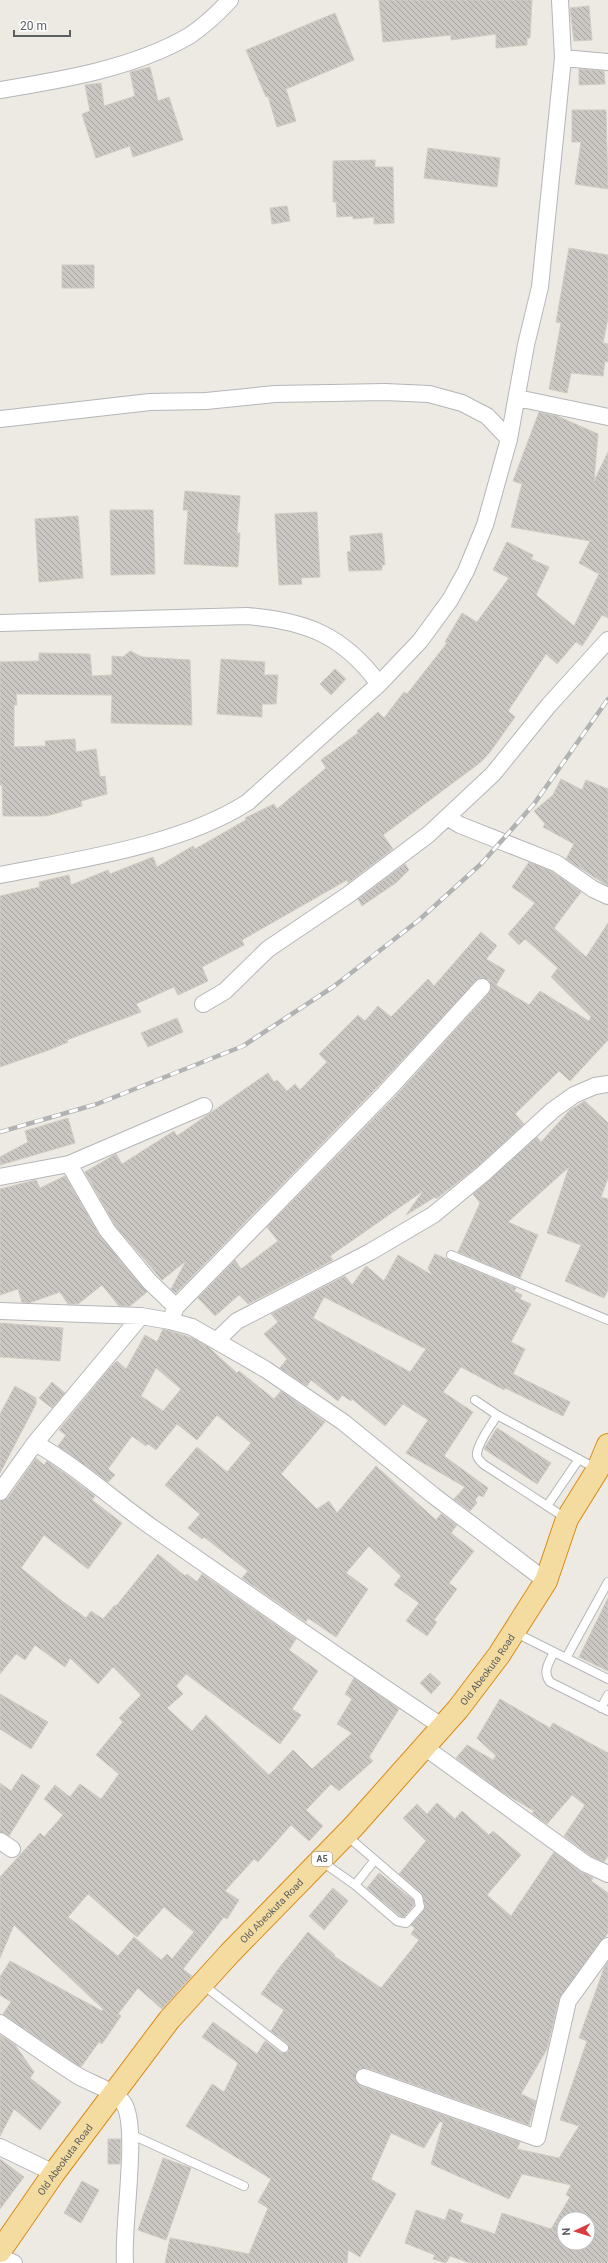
<svg xmlns="http://www.w3.org/2000/svg" width="608" height="2263" viewBox="0 0 608 2263" font-family="Roboto,sans-serif">
	<style>
		.building { fill: url(#building-back-hatch); stroke: #d1cbc2; fill-rule: evenodd }
		.lines { fill: none; stroke-linecap: round; stroke-linejoin: round }
		.service-casing { stroke: #b4b6b9; stroke-width: 10 }
		.minor-casing { stroke: #b4b6b9; stroke-width: 18 }
		.trunk-casing { stroke: #da8b16; stroke-width: 24 }
		.service { stroke: #fff; stroke-width: 8 }
		.minor { stroke: #fff; stroke-width: 16 }
		.trunk { stroke: #f4dca1; stroke-width: 22 }
		.rail-casing { stroke: #b1b2b2; stroke-width: 4.5 }
		.rail { stroke: #fff; stroke-width: 3; stroke-dasharray: 9; stroke-linecap: butt }
		.labels { text-anchor: middle; stroke-width: 3; stroke-linejoin: round; paint-order: stroke }
		.shield { fill: #fff; stroke: #8c8f91; stroke-width: 1 }
		.shield-label { font-size: 9px; font-weight: bold; fill: #5b5f62 }
		.street-label { font-size: 10px; fill: #5b5f62; stroke: #fff }
	</style>
	<defs>
		<pattern id="building-back-hatch" width="6" height="6" patternUnits="userSpaceOnUse"><rect width="6" height="6" fill="#cac7c2"/><path d="M-1 5l2 2M0 0l6 6M5-1l2 2" fill="none" stroke="#a7a5a1"/></pattern>
	</defs>
	<rect width="100%" height="100%" fill="#edeae3"/>
	<!-- building -->
	<path class="building" d="M379,0H532L530,38H527V45L496,48V34L451,40V35L383,42Z
		M589,6L592,40L574,41L570,8Z
		M335,13L354,60L286,89L296,121L277,127L268,96L266,97L246,50Z
		M150,67L158,101L169,97L183,140L133,157L130,146L96,158L82,114L90,111L85,85L101,83L104,106L135,96L130,72Z
		M579,69L604,71L605,84L579,85Z
		M572,110H606L608,189L575,184L581,142H572Z
		M428,148L500,158L497,187L424,178Z
		M375,160V167H393L394,223L374,224V217L353,219V216L337,217L336,202H333V161Z
		M287,206L290,221L272,224L270,208Z
		M569,248L608,255V318L603,343L608,344V362L605,361L603,376L571,373L567,393L549,389L561,323L556,322Z
		M62,265H94V288H62Z
		M539,412L557,416L598,434L594,481L608,452V618L602,615L582,646L576,642L557,664L546,654L508,711L515,717L490,752L481,762L383,835L393,849L348,883L347,880L242,940L244,945L202,967L208,981L178,995L174,987L136,1004L141,1012L67,1040L68,1042L49,1050L0,1067V896L40,887L39,882L69,875L71,885L108,870L110,874L153,857L157,867L193,846L195,849L246,820L245,818L274,804L277,809L326,768L321,760L358,733L357,731L378,712L384,718L404,692L407,694L447,643L445,642L462,613L477,622L509,578L493,570L507,542L533,555L531,559L549,567L536,595L574,626L599,574L579,563L590,541L511,527L522,484L513,481Z
		M185,491L240,496L237,533H240L238,567L184,564L188,510H183Z
		M110,510H153L155,574L111,575Z
		M317,512L320,577L301,578L302,584L279,585L275,514Z
		M78,516L83,578L39,582L35,519Z
		M382,533L385,565H382V570L349,571L347,552L351,551L350,536Z
		M130,651L142,657L190,660L192,725L111,723L112,695L16,694L17,705H14V747L46,746L45,741L75,739L76,752L96,749L100,777L105,776L107,794L81,801L82,806L46,816H3L2,785H0V662L39,661V653L90,654L92,676L112,675V656L123,657Z
		M221,659L265,662L264,675H278L276,704H262V717L217,714Z
		M335,669L346,679L331,695L320,684Z
		M561,779L582,790L586,780L608,789V886L566,859L574,844L543,827L545,824L534,811L553,795Z
		M529,862L551,871L581,892L554,928L586,957L608,923V1040L570,1081L559,1071L515,1114L524,1124L478,1166L436,1199L435,1197L406,1215L423,1191L330,1256L333,1260L248,1304L239,1295L215,1316L198,1298L235,1260L241,1269L278,1241L267,1227L392,1100L489,993L491,989L489,980L479,978L378,1086L176,1293L171,1289L186,1261L162,1280L115,1225L85,1172L116,1154L122,1164L174,1131L177,1136L268,1073L274,1082L277,1080L287,1091L295,1084L300,1090L327,1062L319,1054L358,1015L365,1021L378,1006L391,1017L428,979L434,986L481,932L497,946L486,959L505,970L496,985L529,1005L540,991L589,1021L591,1017L551,977L558,968L525,939L519,945L508,934L535,903L512,887Z
		M405,864L409,870L397,882L362,906L358,899Z
		M177,1018L183,1032L148,1047L141,1033Z
		M585,1101L608,1123V1178L601,1197L608,1199V1290L604,1298L565,1281L581,1245L547,1233L569,1167L508,1222L538,1235L520,1278L458,1252L480,1203L473,1194L537,1137L541,1142L570,1110Z
		M68,1118L75,1143L0,1165V1157L28,1142L25,1131Z
		M65,1176L100,1236L147,1292L130,1306H119L102,1285L78,1304H68L60,1292L29,1303L22,1302L18,1289L0,1295V1189L36,1180L40,1188Z
		M435,1254L516,1288L514,1291L522,1295L520,1299L531,1304L511,1342L525,1349L513,1374L570,1402L563,1416L505,1388L504,1390L461,1367L443,1392L473,1412L444,1456L488,1488L483,1497L479,1495L475,1500L477,1503L470,1511L454,1499L465,1487L406,1453L428,1420L403,1404L385,1426L352,1399L351,1401L342,1395L338,1401L311,1380L307,1386L280,1368L287,1359L264,1334L278,1322L271,1314L345,1276L352,1285L366,1266L384,1281L398,1255L432,1275L428,1268ZM324,1297L426,1349L410,1372L313,1318Z
		M0,1323L63,1328L60,1361L0,1357Z
		M163,1329L192,1338L207,1346L237,1373L239,1371L274,1399L281,1391L325,1422L281,1474L317,1509L329,1501L337,1513L376,1466L436,1520L441,1514L457,1525L451,1533L474,1551L449,1583L457,1589L434,1620L437,1622L427,1636L406,1621L419,1603L394,1585L401,1576L369,1546L346,1573L368,1589L336,1637L308,1618L306,1622L242,1578L248,1571L204,1537L202,1539L188,1528L200,1514L165,1485L197,1447L227,1472L251,1443L217,1415L197,1440L177,1424L156,1450L148,1444L146,1446L132,1436L108,1469L115,1475L108,1482L58,1446L66,1435L59,1430L109,1369L117,1361L126,1369L145,1335L157,1342ZM156,1368L181,1389L163,1411L141,1396Z
		M52,1382L65,1393L52,1408L39,1398Z
		M15,1386L36,1398V1404L0,1473V1414Z
		M497,1428L551,1463L537,1484L484,1449Z
		M36,1458L44,1465L47,1461L75,1481L95,1496L92,1500L122,1523L88,1569L44,1535L21,1568L62,1601L86,1618L91,1611L103,1619L115,1605L116,1606L158,1554L185,1576L187,1574L197,1582L202,1574L296,1639L289,1650L318,1671L292,1709L301,1715L280,1744L186,1674L176,1686L183,1694L167,1708L192,1731L206,1715L269,1775L293,1750L312,1769L352,1733L337,1724L352,1699L345,1694L354,1678L399,1709L369,1757L373,1761L339,1791L331,1784L306,1810L323,1826L309,1841L291,1825L258,1862L254,1859L225,1891L239,1900L227,1919L224,1917L183,1969L192,1976L162,2009L138,1988L118,2014L121,2016L102,2044L99,2042L81,2067L3,2014L11,2002L0,1995V1977L10,1961L102,2011L103,2009L14,1925L0,1958V1877L40,1833L44,1837L63,1815L44,1799L55,1785L70,1797L80,1784L101,1799L119,1774L96,1755L123,1722L119,1718L141,1695L113,1667L98,1684L70,1658L65,1667L35,1645L25,1660L16,1654L0,1674V1501L8,1498ZM88,1894L137,1937L164,1907L194,1932L172,1959L167,1954L161,1960L134,1937L118,1956L68,1917Z
		M608,1598V1671L579,1657Z
		M430,1673L441,1683L431,1694L420,1683Z
		M0,1694L48,1722L31,1749L0,1729Z
		M500,1699L550,1728L553,1723L608,1753V1856L604,1862L591,1856L564,1836L585,1805L572,1795L547,1824L532,1813L534,1811L502,1792L456,1758L467,1745L493,1760L496,1756L477,1738Z
		M22,1774L40,1786L9,1836L0,1832V1783L11,1791Z
		M437,1803L455,1819L462,1811L489,1835L493,1831L521,1855L487,1895L511,1916L554,1852L581,1872L593,1878L591,1881L608,1893V1933L559,1999L547,2049L521,2094L536,2101L529,2125L367,2068L358,2070L355,2079L361,2086L520,2142L517,2149L559,2158L579,2126L560,2120L587,2041L579,2038L604,1968L608,1962V2263H470L450,2256L446,2263L433,2259L435,2255L405,2243L416,2210L445,2220L449,2209L463,2214L460,2222L495,2234L502,2213L551,2229L570,2197L566,2195L571,2185L522,2174L509,2199L431,2164L443,2123L440,2121L424,2148L391,2133L371,2179L396,2194L360,2257L348,2250L347,2263H165L170,2238L249,2254L268,2208L258,2202L271,2179L186,2126L212,2084L224,2092L238,2063L202,2037L213,2022L257,2054L265,2041L281,2053L288,2052V2044L271,2031L284,2010L261,1994L279,1968L308,1932L335,1955L334,1956L381,1988L419,1940L411,1934L415,1928L411,1925L425,1908L422,1893L399,1874L426,1841L403,1818L417,1804L427,1814ZM564,2219H588V2243H564Z
		M379,1873L413,1900L414,1905L404,1917L400,1916L367,1888Z
		M333,1888L348,1901L324,1930L309,1916Z
		M0,2035L15,2045L34,2072L30,2078L61,2102L40,2130L14,2109L0,2136Z
		M108,2139H121L120,2164H108Z
		M163,2158L191,2168L166,2240L138,2230Z
		M0,2159L24,2177L0,2209Z
		M82,2181L99,2190L81,2223L64,2213Z"/>
	<g class="lines">
		<defs>
			<path id="service" d="M451,1255L608,1320
				M475,1400L497,1415L597,1469
				M497,1415C491,1426 479,1440 477,1453C476,1457 480,1461 483,1464L567,1519
				M547,1506L579,1459
				M514,1632L608,1679
				M554,1652C549,1663 542,1671 550,1682L608,1711
				M566,1658L608,1582
				M601,1708L608,1695
				M321,1861L355,1885L397,1921L406,1923L420,1907L418,1897L346,1835
				M355,1885L374,1861
				M202,1984L284,2048
				M130,2134L244,2186"/>
			<path id="minor" d="M563,58L608,62
				M0,90C62,80 134,68 189,36C204,26 218,13 230,0
				M517,398L608,417
				M0,419L150,402L206,401L275,394L385,392L429,394L462,403L487,416L509,439
				M0,623L247,616C306,621 343,635 379,684
				M447,817L460,825L556,863L593,889L608,896
				M0,875C77,860 182,845 248,802L379,684L420,641L450,600L466,571L485,525L509,439L526,345L540,287L563,58L560,0
				M203,1004L225,991L268,949L348,895L429,834L493,774L549,705L608,640
				M69,1164L107,1230L149,1281L176,1307
				M0,1177L69,1164L204,1106
				M0,1311L141,1316L170,1321L192,1327L265,1369L343,1422L434,1496L546,1581
				M170,1321L176,1307L385,1093L482,987
				M217,1340L237,1321L370,1252L433,1215L484,1173L553,1110L574,1095L595,1086L608,1084
				M35,1443C78,1467 113,1500 153,1528C249,1595 345,1662 443,1727
				M0,1492L35,1443L141,1316
				M423,1746L586,1864L608,1874
				M0,1841L12,1849
				M0,2023C25,2040 50,2058 75,2074C90,2084 114,2089 124,2104C139,2128 122,2227 125,2263
				M364,2077L537,2138L568,2001L608,1946
				M0,2147L54,2173
				M0,2257L14,2263"/>
			<g id="trunk">
				<path id="s1" d="M0,2251L54,2173L169,2020L230,1953L354,1826L458,1709L499,1655L546,1581L567,1519L598,1469L608,1445"/>
			</g>
		</defs>
		<!-- service casing -->
		<use href="#service" class="service-casing"/>
		<!-- minor casing -->
		<use href="#minor" class="minor-casing"/>
		<!-- trunk casing -->
		<use href="#trunk" class="trunk-casing"/>
		<!-- service -->
		<use href="#service" class="service"/>
		<!-- minor -->
		<use href="#minor" class="minor"/>
		<!-- trunk -->
		<use href="#trunk" class="trunk"/>
		<defs>
			<path id="rail" d="M0,1132L97,1104L243,1046L333,987L419,920L482,863L534,804L608,699"/>
		</defs>
		<!-- rail casing -->
		<use href="#rail" class="rail-casing"/>
		<!-- rail -->
		<use href="#rail" class="rail"/>
	</g>
	<g class="labels">
		<!-- shield labels -->
		<rect class="shield" x="312" y="1852" width="20" height="14" rx="3"/>
		<g class="shield-label">
			<text x="322" y="1862">A5</text>
		</g>
		<!-- street labels -->
		<g class="street-label">
			<text dy="4" stroke="none"><textPath href="#s1" startOffset="760">Old Abeokuta Road</textPath></text>
			<text dy="4" stroke="none"><textPath href="#s1" startOffset="436">Old Abeokuta Road</textPath></text>
			<text dy="4" stroke="none"><textPath href="#s1" startOffset="112">Old Abeokuta Road</textPath></text>
		</g>
	</g>
	<!-- north arrow -->
	<g transform="translate(576 2231) rotate(266)"><circle r="19" fill="#ffffff" stroke="#bdbfc0"/>
	<path d="M0-3L7 15L0 10L-7 15Z" fill="#d83e40"/>
	<text y="-6" font-size="11" font-weight="bold" text-anchor="middle" fill="#5b5f62">N</text>
	</g>
	<!-- scale -->
	<path d="M14 30v6h56v-6" fill="none" stroke="#5b5f62" stroke-width="2"/>
	<text x="20" y="30" font-size="12" fill="#5b5f62" stroke="#ffffff" stroke-width="3" paint-order="stroke">20 m</text>
</svg>
